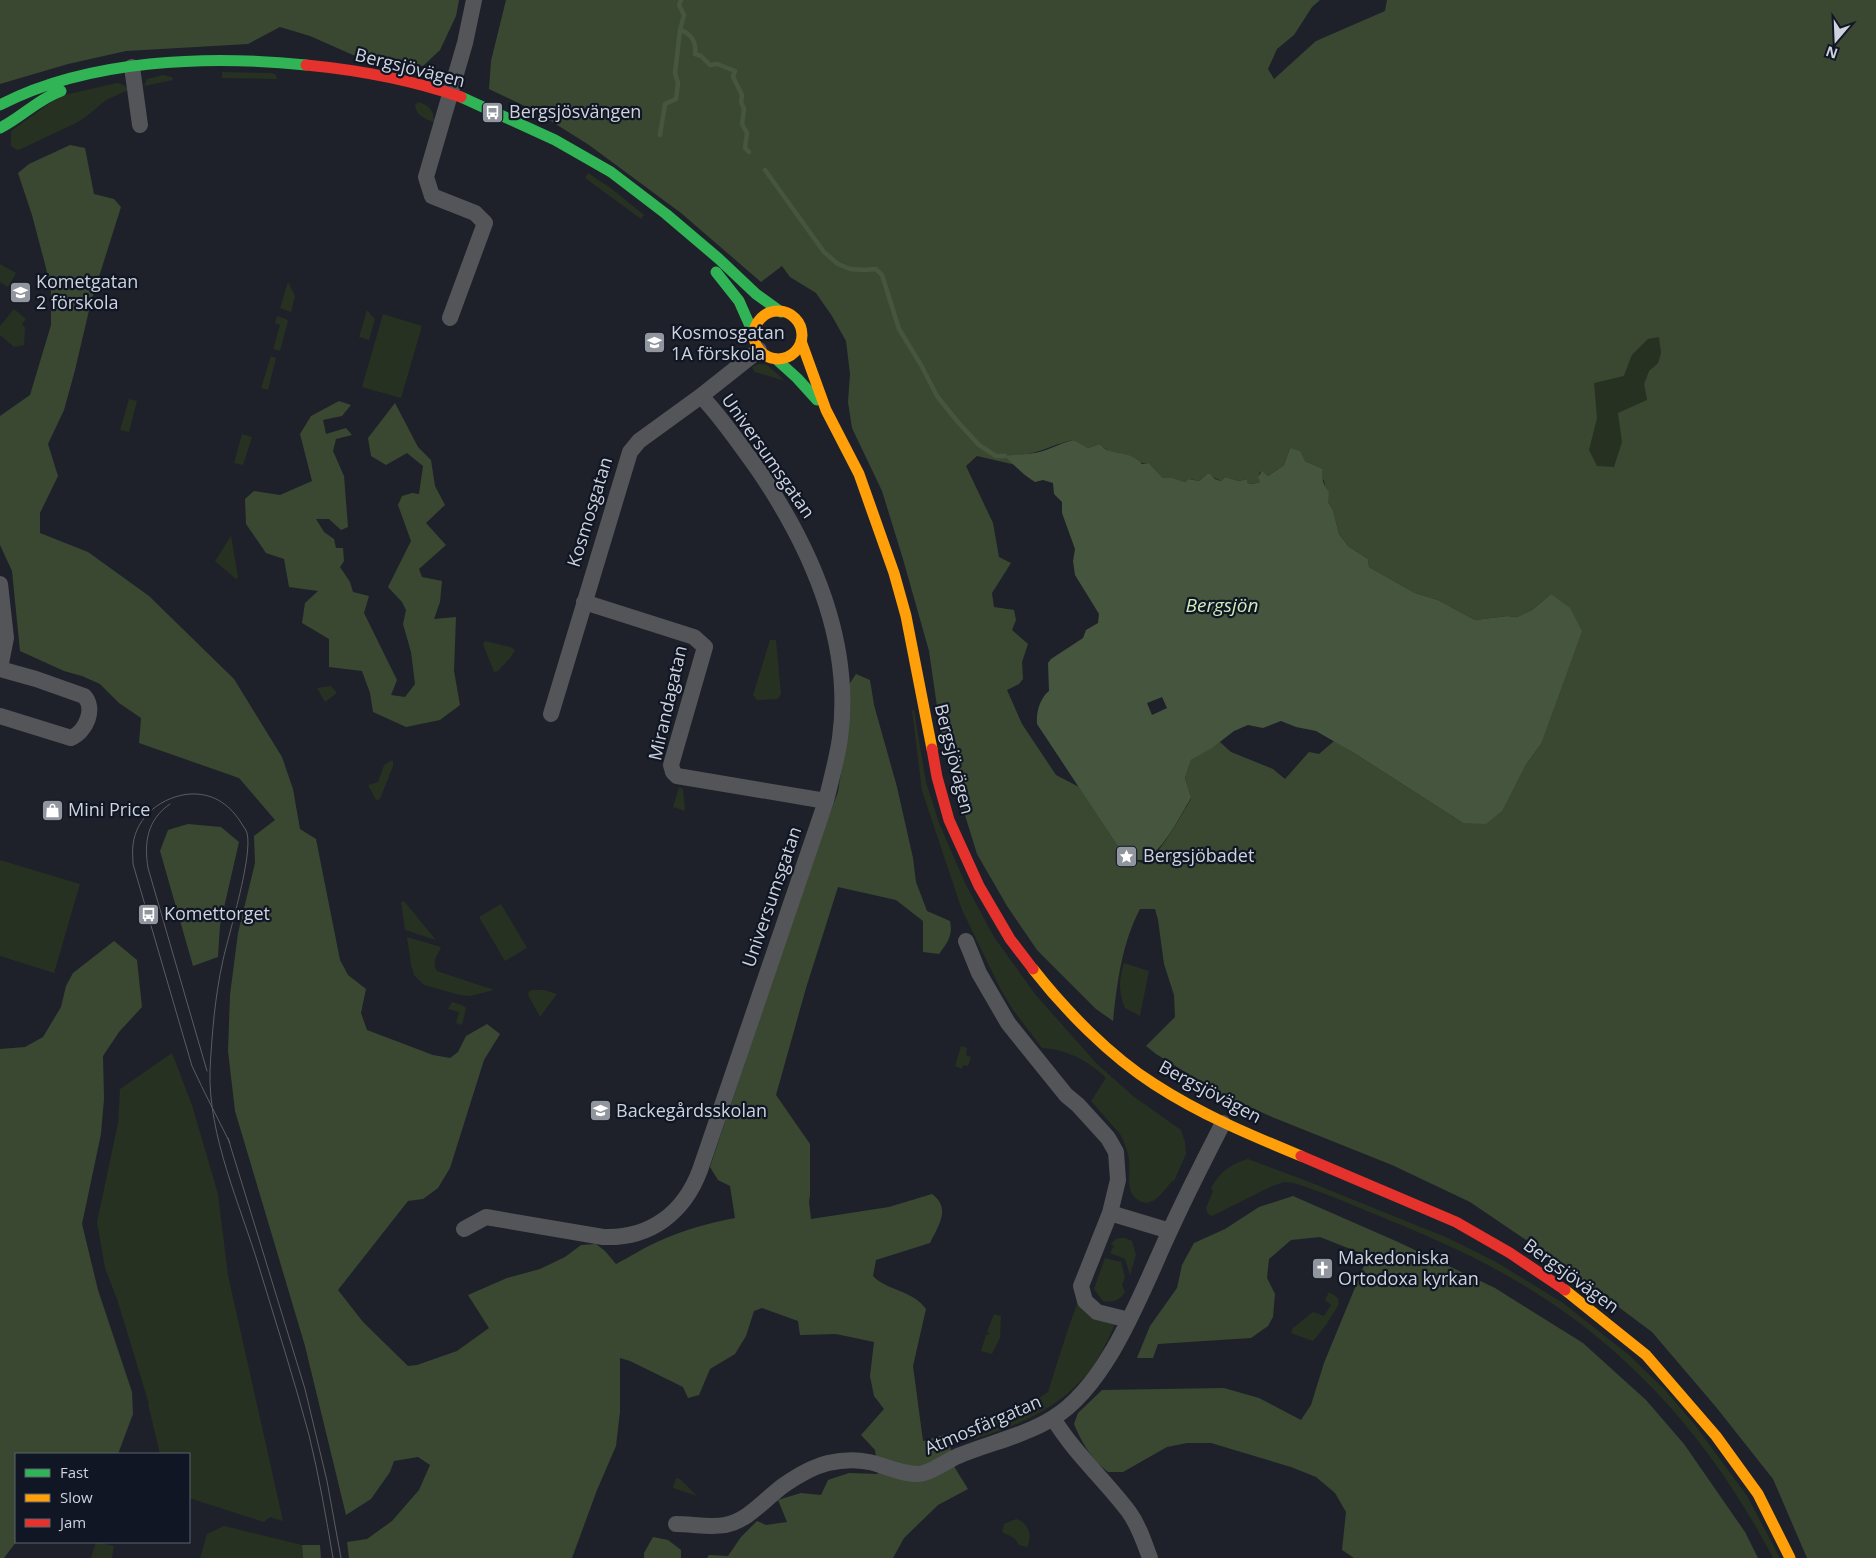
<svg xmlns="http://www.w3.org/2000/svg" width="1876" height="1558" viewBox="0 0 1876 1558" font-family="'Open Sans',sans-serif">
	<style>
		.green { fill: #273121 }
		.forest { fill: #3a4832; fill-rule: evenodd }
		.water { fill: #46553d }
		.pier { fill: #1e2129 }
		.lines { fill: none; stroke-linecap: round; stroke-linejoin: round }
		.stream { stroke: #46553d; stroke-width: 4.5 }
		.street { stroke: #535559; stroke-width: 16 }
		.fast { stroke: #30b455; stroke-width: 11 }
		.slow { stroke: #ff9f0a; stroke-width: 11 }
		.jam { stroke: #e5322d; stroke-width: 11 }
		.tram { stroke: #5a5c61; stroke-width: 1 }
		.labels { text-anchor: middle; stroke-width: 4.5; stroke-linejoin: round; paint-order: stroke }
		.street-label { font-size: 18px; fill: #ced3dd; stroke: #101624 }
		.poi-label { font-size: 18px; fill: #ced3dd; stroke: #101624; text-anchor: start }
		.water-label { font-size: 19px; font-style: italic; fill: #cdeeb9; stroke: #101624 }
	</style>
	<rect width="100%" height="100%" fill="#1e2129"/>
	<!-- green -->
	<path class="green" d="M222,72L272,73L276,75L277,79L222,78Z
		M163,75L172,77L173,80L144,86L147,79Z
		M117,83L124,85L128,90L106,100L87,116L76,123L21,149L17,150L11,146V131L60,96Z
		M418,102C429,105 434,110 434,122C425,119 416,116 415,105Z
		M588,173L612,189L644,215L641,219L585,178Z
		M0,264L16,273L8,287L0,282Z
		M288,282L295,296L291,312L280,308Z
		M14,309L26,319L22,324L25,328L24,345L14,347L0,335V326Z
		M367,310L375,319L369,340L359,337Z
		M383,314L422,326L401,398L362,387Z
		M277,316L286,319L288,321L280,351L273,349L280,325L275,323Z
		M1660,336L1661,353L1658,363L1649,371L1644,384L1647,400L1621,551L1545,359L1624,376L1632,355L1648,339Z
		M271,356L276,358L268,390L261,388Z
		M759,364L767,365L785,381L755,372L752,367Z
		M129,399L137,401L129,432L120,430Z
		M242,434L252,437L243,465L234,463Z
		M231,536L238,577L236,579L215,561Z
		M770,640H776L781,694L778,699L757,700L753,695Z
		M485,641L510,647L515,650L510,658L498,671L494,672L483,644Z
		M331,686L337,693L325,702L317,688Z
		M912,710H914L926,782L939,823L965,883L994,937L1035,994L1096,1063L1133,1096L1181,1130L1185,1142L1186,1154L1174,1181H1172C1164,1190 1153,1210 1138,1200C1134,1198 1131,1193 1130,1188C1128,1179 1130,1169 1129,1160C1128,1151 1124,1142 1120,1134L1091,1101L1106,1078C1089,1061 1066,1049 1042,1048L1013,1010L1001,990L962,910L922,791Z
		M390,761H393V766L380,799L376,800L368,785L378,782L384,765Z
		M679,787L683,789L685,811L673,807Z
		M0,860L80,884L54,973L0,956Z
		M404,901L436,940L405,930L401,902Z
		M501,904L527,948L505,961L479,917Z
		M407,937L441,947C438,954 431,963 437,971L494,990L470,996L460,995L424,985L414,975L411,964Z
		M1124,963L1149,971L1140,1016L1125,1008C1118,991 1119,980 1124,963Z
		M531,990H544L557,994L540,1017L529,997L528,993Z
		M452,1002L462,1005L466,1008L462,1025L456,1023L459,1012L448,1009Z
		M961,1046L967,1048L966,1055L971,1057L968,1066L963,1065L962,1069L955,1066Z
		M172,1053L192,1105L218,1194L228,1275L283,1521L270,1517L264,1522L189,1498V1454H160L148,1404H149L117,1299L105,1268L97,1222L118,1123L120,1089Z
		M1248,1159L1307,1181L1448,1238L1496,1262L1563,1303L1629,1355L1664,1389L1695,1425L1747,1496L1780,1558H1773C1712,1441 1627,1344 1511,1278C1472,1255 1430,1237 1389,1220C1357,1207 1326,1193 1294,1183L1285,1182L1272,1186L1212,1216L1208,1214L1206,1208L1213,1191L1211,1188C1220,1172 1230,1164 1248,1159Z
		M1125,1238L1132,1241L1136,1255L1130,1275L1125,1259L1110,1253L1114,1246L1111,1244C1115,1238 1119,1238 1125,1238Z
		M1105,1258L1121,1262L1125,1277L1122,1285L1125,1292C1120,1300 1113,1303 1103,1301L1094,1289Z
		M1329,1292L1338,1298L1339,1304L1326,1325L1313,1341L1291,1333L1293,1328L1313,1312L1324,1316L1331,1305L1325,1300Z
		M1078,1301L1115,1323V1325C1108,1339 1102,1353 1093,1366C1063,1407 1022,1424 975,1439L962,1429L1024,1408L1048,1392L1067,1332Z
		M994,1314L1001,1316L1000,1338L992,1354L981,1351L986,1335H988L989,1333L987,1332Z
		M676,1478L680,1479L697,1496L673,1488Z
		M1016,1519C1028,1522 1033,1535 1027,1547L1019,1545L1014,1538L1002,1532L1004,1524Z
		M224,1526L302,1545L303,1558H200L207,1534Z
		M96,1542L114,1546L112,1558H91Z"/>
	<!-- forest -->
	<path class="forest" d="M0,0H459L456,16L440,50L423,66L399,64L353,55L310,36L280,27L248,44L126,51L68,64L0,84Z
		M506,0H1320L1312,7L1294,35L1277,49L1268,69L1274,79L1316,41L1385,11L1387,0H1876V1558H1807L1773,1479L1716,1407L1652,1332L1557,1261L1470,1202L1392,1165L1272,1117L1219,1093L1156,1054L1146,1046L1175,1017L1174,995L1164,964L1158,920L1155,909H1140C1122,943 1117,983 1113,1021L1096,1009L1037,950L1007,906L977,854L956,786L940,727L929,651L903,559L882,491L852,428L848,402L850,374L846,341L832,316L816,293L790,277L782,266L761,282L681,213L589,145L535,111L489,89L491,61ZM1659,337L1661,353L1658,363L1649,371L1644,384L1647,400L1618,413L1622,442L1614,467L1597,466L1589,450L1597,418L1594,383L1624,376L1632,355L1648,339ZM1074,440L1088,448L1100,444C1107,453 1137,465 1149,463L1163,478H1173L1185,482L1190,479L1199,481L1207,474L1221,481L1225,477L1239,481L1247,479V483L1253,484L1260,482L1259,473L1262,472L1268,476L1284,465L1290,448L1305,461L1323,469L1321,477L1324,481L1328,502L1333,510L1339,534L1348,546L1368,559L1369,567L1415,593L1438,600L1475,620L1507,616L1517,617L1532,610L1551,594L1541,744L1525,766L1474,823H1463L1354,753L1334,741L1319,754L1309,752L1285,779L1273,769L1231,752L1220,742L1191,760L1185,778L1191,799C1178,820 1165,847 1145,864L1127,858L1123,854L1079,787L1056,775L1022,724L1007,690L1019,684L1023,679L1022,662L1028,644L1012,630L1016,620L1014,610L994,607L992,593L1011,563L999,557L993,523L966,466L977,456L1016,465L1010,461L1014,455C1040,455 1051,444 1074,440Z
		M70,145L85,148L94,194L114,199L121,207L91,302L75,370L64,410L48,444L58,476L40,513V533L88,552L149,596L234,679L282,757L293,789L300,829L316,839L340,960L348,975L366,989L361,1013L367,1030L433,1055L450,1058L458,1052L466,1036L487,1024L500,1034L484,1060L450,1168L438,1188L423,1199L408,1201L338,1290L363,1322L408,1366L417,1365L457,1351L489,1328L468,1295L507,1278L540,1269L565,1257L581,1245L596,1244L605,1251L616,1264C630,1257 643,1248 657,1242C683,1230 708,1223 735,1218L730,1186L718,1180L710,1167L809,870L838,792L846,740L848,686L856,674L870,680L874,705L897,787L913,858L916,882L927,911L950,921C953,935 948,942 939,954L923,952V921L896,900L838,887L806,988L776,1095L810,1144V1195L809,1202L811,1219L889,1207L932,1194C951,1208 939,1225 930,1243L876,1260L873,1276C887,1291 913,1290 926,1309L913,1366L923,1441L954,1432L968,1439L950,1446L955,1468L968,1489L938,1505L904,1538L893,1558H707L709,1555L728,1556L741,1537L757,1521L766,1525L787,1522L778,1500L801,1493L821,1495L828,1480L849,1473L878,1474L875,1450L861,1435L884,1409L874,1396L870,1376L874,1342L836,1334L800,1335L798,1321L762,1308L754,1311L746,1336L735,1354L710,1369L699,1395L688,1398L683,1387L630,1361L620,1358V1412L616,1446L597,1490L572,1558H349L347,1542L367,1539L392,1521L419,1490L430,1465L418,1457L394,1461L390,1472L371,1499L346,1515L305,1346L235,1111L228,1051L230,995L238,933L255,863L254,836L275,820L239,778L139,743L141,718L119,703L100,684L82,676L64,671L20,651L12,571L0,545V416L30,395L51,325V291L46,268L32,215L18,173L29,164Z
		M339,401L351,405L342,416L323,420L326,434L346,428L352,435L336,439L333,451L344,476L348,527L341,530L329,519H316L324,532L334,539L336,548H343L344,561L340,567L350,582L353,592L369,596L364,613L397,680L391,695L405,697L415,684L411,652L403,624L406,610L402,602L388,587L411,541L398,505L402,496L412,493L419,494L423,466L407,453L386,465L371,456L368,438L395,403L418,447L431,460L435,486L445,505L426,523L446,545L419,569L422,577L442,581L440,602L434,619L456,617L454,671L460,705L440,720L406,727L373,712L370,693L362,671L329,667V639L302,623L305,603L318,591L289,587L284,559L266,553L246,524L245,499L254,491L280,495L312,481L300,434L311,416Z
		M188,824L221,827L239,842L220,925L218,957L193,966L160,851L168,830Z
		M114,941L137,960L142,1007L119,1032L103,1056L104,1099L101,1134L82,1224L98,1290L132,1392L133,1414L118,1454H16V1542L4,1558H0V1049L25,1047L43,1037L61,1007L66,986L73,973Z
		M1293,1196L1398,1242L1495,1288L1583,1343L1646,1400L1684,1444L1745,1532L1758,1558H1354L1342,1550L1346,1512L1335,1493L1316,1477L1291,1467L1211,1443H1187L1167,1447L1123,1472H1108C1091,1459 1082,1443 1074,1424L1078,1413L1102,1390L1224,1388L1259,1398L1301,1420L1311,1405L1324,1363L1368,1256L1320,1237L1291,1240L1269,1259L1267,1278L1275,1294L1273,1317L1268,1326L1251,1338L1158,1344L1153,1358H1137L1150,1326L1177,1288L1182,1265L1194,1243L1225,1229L1259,1207Z
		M653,1537L668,1540L681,1550V1558H644V1553Z
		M302,1545H320L321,1558H303Z"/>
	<!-- water -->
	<path class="water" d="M1074,440L1088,448L1100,444C1111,458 1127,448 1142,464L1149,463L1163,478H1173L1185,482L1189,479L1199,481L1207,474H1210L1215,479L1221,481L1225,477L1239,481L1247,479V483L1253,484L1260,482L1258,477L1262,471L1268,476L1284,465L1290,448L1300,451L1305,461L1323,469C1321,478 1323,485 1329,492L1328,502L1333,510L1339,534L1348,546L1368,559L1369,567L1415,593L1438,600L1475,620L1507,616L1517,617L1532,610L1551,594L1570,608L1582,631L1541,744L1525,766L1502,811L1486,824L1463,823L1354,753L1316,731L1296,727L1281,721L1263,728L1248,725L1234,731L1212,748L1191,760L1185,778L1191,798C1178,820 1166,845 1146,860H1138L1123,854L1037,724C1036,712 1040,698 1049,691L1048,663L1051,659L1083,638L1086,630L1098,623L1099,614L1075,575L1073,561L1075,549L1062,513V502L1054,494L1053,483L1043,480L1035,482C1023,475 1015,466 1005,456C1018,454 1030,455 1043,451C1053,448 1063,442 1074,440Z"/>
	<!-- pier -->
	<path class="pier" d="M1162,697L1167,708L1152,715L1147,703Z"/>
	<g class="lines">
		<!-- stream -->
		<path class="stream" d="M680,30C691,33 697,43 695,54L701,56L710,65L717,64L735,71L733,77L742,95L741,102L744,109L742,124L747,133L745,148L749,152
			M660,135L665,104L676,99L678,83L675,73L680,30L684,15L679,5L681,0
			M765,170L824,252L838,264L850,269L864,270L876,269L882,275L899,329L921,365L937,396L957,421L979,445L996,456H1005"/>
		<!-- street -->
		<path class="street" d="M132,67L140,125
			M450,318L485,223L475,213L432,196L426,177L465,43L474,0
			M0,584L6,638L0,668
			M584,602L694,637L705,647L671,765L673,772L677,776L826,801
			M0,669L36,679L84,696C96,708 86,732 71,738L0,716
			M551,714L630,452L639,441L701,396L759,350
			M966,941L979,973L1008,1023L1066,1095L1078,1105L1108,1138L1116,1152L1118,1180L1110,1213L1081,1286L1085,1301L1097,1312L1129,1320
			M1110,1213L1170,1231
			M464,1229L486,1217L603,1237C650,1239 684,1213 700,1170L826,801C831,780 837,759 840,738C853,642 811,548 759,471C740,445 723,419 701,396
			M1053,1418C1074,1453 1105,1480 1129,1512C1139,1526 1144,1542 1150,1558
			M676,1524C692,1524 710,1528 725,1525C748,1521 766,1498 784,1485C797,1476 812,1467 828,1463C841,1460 855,1459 869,1462C884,1465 910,1478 924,1473C936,1469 947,1461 958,1456C989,1443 1024,1436 1053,1418C1108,1385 1142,1291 1168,1235C1185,1197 1204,1160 1223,1123"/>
		<!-- fast -->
		<path class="fast" d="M461,97L555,140L611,172L666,214L719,259L756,294L781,312
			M0,105C88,59 209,55 306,65
			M0,128C22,117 38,99 61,91
			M716,272L739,301L755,337
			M776,359L797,378L817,400"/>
		<!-- slow -->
		<path class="slow" d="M754 335a24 24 0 1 1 48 0a24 24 0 1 1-48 0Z
			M801,341L826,410L859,474L894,573L906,616L932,749
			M1033,969C1065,1010 1110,1056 1154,1084C1200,1114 1250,1135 1301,1156
			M1565,1290L1646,1355L1716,1436L1758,1494L1790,1558"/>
		<!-- jam -->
		<path class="jam" d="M306,65C358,70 412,80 461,97
			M932,749L937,777L949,820L979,886L1010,939L1033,969
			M1301,1156L1456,1222L1510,1253L1565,1290"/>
		<!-- tram -->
		<path class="tram" d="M170,804C147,820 144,842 148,868L207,1071
			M228,1138L305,1389L327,1481L341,1558
			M230,1143C217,1117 204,1092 192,1066L133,864C133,857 132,851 133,845C136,816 163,796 190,794C212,793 228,803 240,821C242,825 246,829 247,833C253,856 229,933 223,960C215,996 212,1033 210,1070C208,1136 240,1204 259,1267C276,1323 294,1379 309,1435C319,1476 326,1517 333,1558"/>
	</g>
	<!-- icons -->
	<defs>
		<symbol id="bus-square" viewBox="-11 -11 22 22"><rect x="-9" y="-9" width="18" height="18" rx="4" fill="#90959e" stroke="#101624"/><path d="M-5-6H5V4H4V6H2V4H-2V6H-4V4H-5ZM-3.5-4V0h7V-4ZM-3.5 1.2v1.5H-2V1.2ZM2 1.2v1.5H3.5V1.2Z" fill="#fff"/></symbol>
		<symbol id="school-square" viewBox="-11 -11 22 22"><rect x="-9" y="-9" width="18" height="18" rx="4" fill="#90959e" stroke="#101624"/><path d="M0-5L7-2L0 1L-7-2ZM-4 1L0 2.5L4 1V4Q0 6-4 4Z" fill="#fff"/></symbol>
		<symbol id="shop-square" viewBox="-11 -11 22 22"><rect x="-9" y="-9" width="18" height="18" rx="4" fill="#90959e" stroke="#101624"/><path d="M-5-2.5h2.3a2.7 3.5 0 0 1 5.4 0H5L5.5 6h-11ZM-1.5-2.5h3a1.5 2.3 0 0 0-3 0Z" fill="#fff"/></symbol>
		<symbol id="sight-square" viewBox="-11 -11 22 22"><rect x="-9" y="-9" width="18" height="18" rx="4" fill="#90959e" stroke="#101624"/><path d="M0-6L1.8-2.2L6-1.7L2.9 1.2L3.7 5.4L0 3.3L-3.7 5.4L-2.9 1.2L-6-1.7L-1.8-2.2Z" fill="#fff"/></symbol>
		<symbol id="church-square" viewBox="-11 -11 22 22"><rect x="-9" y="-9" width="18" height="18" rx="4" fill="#90959e" stroke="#101624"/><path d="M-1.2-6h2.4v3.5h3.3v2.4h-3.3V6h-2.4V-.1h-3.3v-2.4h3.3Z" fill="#fff"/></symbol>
	</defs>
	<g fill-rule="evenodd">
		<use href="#bus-square" x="480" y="100" width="25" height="25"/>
		<use href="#school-square" x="8" y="280" width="25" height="25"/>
		<use href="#school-square" x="642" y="330" width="25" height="25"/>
		<use href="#shop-square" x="40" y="798" width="25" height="25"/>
		<use href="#sight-square" x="1114" y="844" width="25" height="25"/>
		<use href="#bus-square" x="136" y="902" width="25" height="25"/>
		<use href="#school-square" x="588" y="1098" width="25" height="25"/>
		<use href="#church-square" x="1310" y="1256" width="25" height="25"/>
	</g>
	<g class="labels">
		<!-- street labels -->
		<g class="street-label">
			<text transform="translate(410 68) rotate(14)" y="6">Bergsjövägen</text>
			<text transform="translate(768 456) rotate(55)" y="6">Universumsgatan</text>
			<text transform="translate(590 512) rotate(-73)" y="6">Kosmosgatan</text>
			<text transform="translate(668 703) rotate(-77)" y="6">Mirandagatan</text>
			<text transform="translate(954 759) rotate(76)" y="6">Bergsjövägen</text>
			<text transform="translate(772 897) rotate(-71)" y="6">Universumsgatan</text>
			<text transform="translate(1210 1092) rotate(28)" y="6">Bergsjövägen</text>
			<text transform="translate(1571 1276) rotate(36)" y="6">Bergsjövägen</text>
			<text transform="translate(983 1425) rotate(-23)" y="6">Atmosfärgatan</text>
		</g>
		<!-- poi labels -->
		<g class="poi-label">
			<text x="509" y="118">Bergsjösvängen</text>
			<text x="36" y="288">Kometgatan<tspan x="36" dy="21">2 förskola</tspan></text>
			<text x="671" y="339">Kosmosgatan<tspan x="671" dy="21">1A förskola</tspan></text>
			<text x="68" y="816">Mini Price</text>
			<text x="1143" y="862">Bergsjöbadet</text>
			<text x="164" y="920">Komettorget</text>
			<text x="616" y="1117">Backegårdsskolan</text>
			<text x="1338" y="1264">Makedoniska<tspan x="1338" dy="21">Ortodoxa kyrkan</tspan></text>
		</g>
		<!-- water labels -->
		<g class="water-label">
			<text x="1222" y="612">Bergsjön</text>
		</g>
	</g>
	<!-- legend -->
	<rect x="15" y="1453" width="175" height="90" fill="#101624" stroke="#5c626e"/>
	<rect x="25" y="1469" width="25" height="8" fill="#30b455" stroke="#5c626e"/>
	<text x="60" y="1478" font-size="15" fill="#ced3dd">Fast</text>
	<rect x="25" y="1494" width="25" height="8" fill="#ff9f0a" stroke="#5c626e"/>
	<text x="60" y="1503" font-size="15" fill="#ced3dd">Slow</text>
	<rect x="25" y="1519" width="25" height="8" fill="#e5322d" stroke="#5c626e"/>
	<text x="60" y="1528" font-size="15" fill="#ced3dd">Jam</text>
	<!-- north arrow -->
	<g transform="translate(1836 40) rotate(199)" stroke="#101624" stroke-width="4" paint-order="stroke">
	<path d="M0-4L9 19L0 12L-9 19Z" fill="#ced3dd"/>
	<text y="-8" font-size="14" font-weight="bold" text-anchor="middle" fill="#ced3dd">N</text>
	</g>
</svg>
